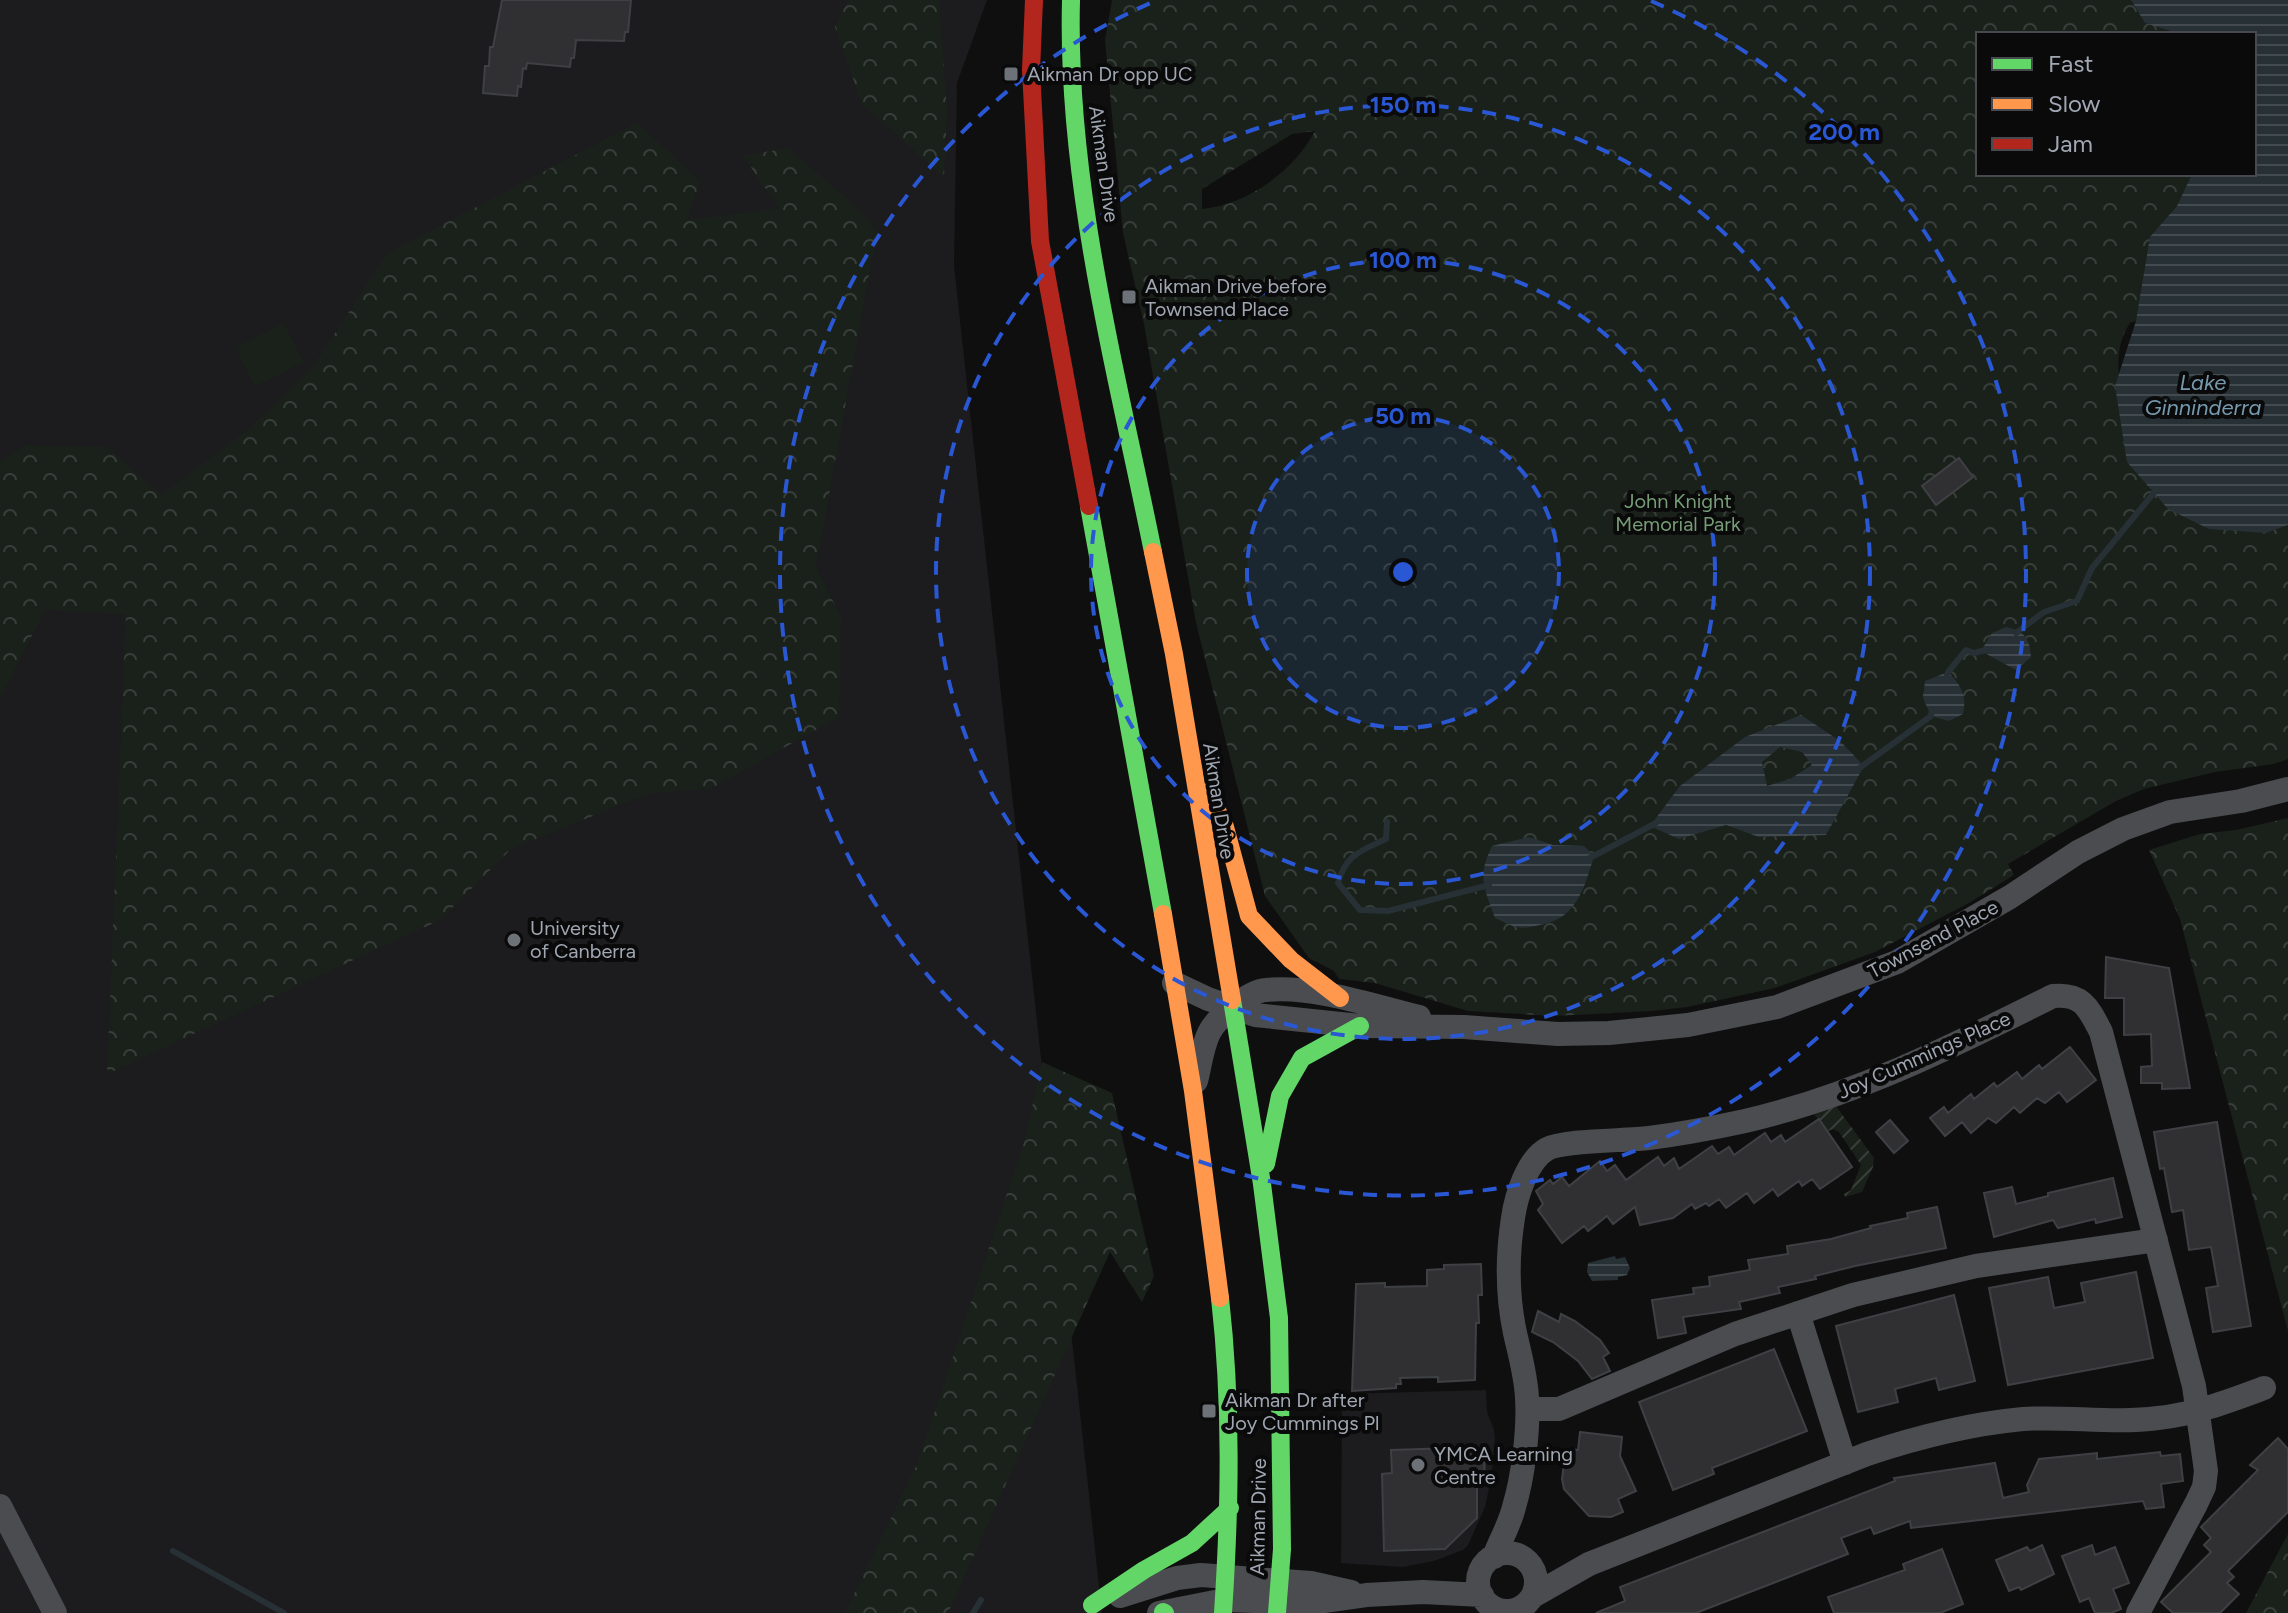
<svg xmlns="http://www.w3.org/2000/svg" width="2288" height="1613" viewBox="0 0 2288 1613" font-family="Figtree,sans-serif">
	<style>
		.built { fill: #1c1c1e }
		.forest { fill: url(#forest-crowns); fill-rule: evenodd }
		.garden { fill: url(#garden-furrows) }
		.pitch { fill: #1a201a }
		.water { fill: url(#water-rules); fill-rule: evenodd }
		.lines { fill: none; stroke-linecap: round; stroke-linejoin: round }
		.stream { stroke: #273035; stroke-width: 6 }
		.building { fill: #303032; stroke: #3e4044; stroke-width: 2 }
		.street { stroke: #4a4c4f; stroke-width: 24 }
		.fast { stroke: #63d668; stroke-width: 18 }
		.slow { stroke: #ff974d; stroke-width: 18 }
		.jam { stroke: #b3261e; stroke-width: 18 }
		.ring { fill: none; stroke: #2a57d4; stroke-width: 4; stroke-dasharray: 14 10 }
		.poi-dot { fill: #6d7279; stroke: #0a0a0b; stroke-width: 3 }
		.labels { text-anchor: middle; stroke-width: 8; stroke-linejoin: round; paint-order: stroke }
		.poi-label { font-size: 20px; fill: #a0a7b2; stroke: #0a0a0b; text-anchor: start }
		.street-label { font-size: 20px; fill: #a0a7b2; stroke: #0a0a0b }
		.park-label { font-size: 20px; fill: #779d76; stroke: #0a0a0b }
		.water-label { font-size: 22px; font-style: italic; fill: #7699ae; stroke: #0a0a0b }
		.centre { fill: #2a57d4; stroke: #0a0a0b; stroke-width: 4 }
		.ring-label { font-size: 24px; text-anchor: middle; font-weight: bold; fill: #2a57d4; stroke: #0a0a0b; stroke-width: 8; stroke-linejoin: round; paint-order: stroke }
	</style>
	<defs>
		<pattern id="forest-crowns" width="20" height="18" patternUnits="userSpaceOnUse" patternTransform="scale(2)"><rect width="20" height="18" fill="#1a201a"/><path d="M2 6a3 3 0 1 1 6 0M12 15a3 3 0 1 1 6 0" fill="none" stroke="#383e39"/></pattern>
		<pattern id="garden-furrows" width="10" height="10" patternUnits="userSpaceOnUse" patternTransform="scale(2)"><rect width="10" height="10" fill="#1a201a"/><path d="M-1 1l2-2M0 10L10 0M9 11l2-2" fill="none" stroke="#383e39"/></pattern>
		<pattern id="water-rules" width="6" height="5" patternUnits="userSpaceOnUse" patternTransform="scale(2)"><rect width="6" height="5" fill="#273035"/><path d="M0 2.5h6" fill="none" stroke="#434b50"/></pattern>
	</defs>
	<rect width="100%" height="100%" fill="#0f0f10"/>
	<!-- built -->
	<path class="built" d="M0,0H987L957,83L954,266L1102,1613H0Z
		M1486,1390L1487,1412L1494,1430L1495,1440L1491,1479L1485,1507L1468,1545L1463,1550L1434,1561L1403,1567L1341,1563L1342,1394Z"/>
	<!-- forest -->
	<path class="forest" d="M848,0H939L947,111L944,177L862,104L835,27Z
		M1112,0H2131L2145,23L2181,32L1978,34V174H2192L2136,321L2130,323C2113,347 2119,378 2121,406L2266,533L2288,525V759L2274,764L2215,772L2144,789L2116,801L2008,864L2014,875L1969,903L1875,952L1775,988L1687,1007L1652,1011L1554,1016L1468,1011L1375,983L1339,979L1334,971L1309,958L1265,896L1196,623L1144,324L1123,233L1105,40ZM1315,131C1294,171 1247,205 1202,209V189L1292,134Z
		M637,123L700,181L687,220L779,208L743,156L788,148L852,203L877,231L816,567L841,617L839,717L712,788L647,794L511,849L440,920L107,1074L126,614L45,610L0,698V461L27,445L107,447L161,495L249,429L312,368L388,253Z
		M2288,818V1331L2180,919L2149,850L2200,834L2236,830Z
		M1042,1062L1112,1093L1154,1276L1142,1302L1110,1252L948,1613H845L918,1462L1025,1139Z
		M2288,1534V1613H2246Z"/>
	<!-- garden -->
	<path class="garden" d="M1836,1106L1874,1158L1873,1167L1862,1192L1845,1197L1844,1194L1851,1190L1861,1165L1839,1132L1833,1129L1828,1131L1813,1113Z"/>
	<!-- pitch -->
	<path class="pitch" d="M284,323L304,362L255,387L235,347Z"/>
	<!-- water -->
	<path class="water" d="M2131,0H2288V525L2266,533L2209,529L2168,509L2127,462L2115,386L2136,321L2150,237L2177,206L2192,174H2254V34H2181L2145,23Z
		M2006,627C2025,631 2030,639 2031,657L2016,670L1981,651L1992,633Z
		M1948,672C1961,685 1967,695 1963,714L1949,721L1931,716L1923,698L1925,681Z
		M1801,715L1840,741L1864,766L1826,835L1759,837L1726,825L1679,839L1650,826L1680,786L1745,737ZM1780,747L1802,752L1812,765L1790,779L1767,786L1762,762Z
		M1529,837L1553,845L1584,846L1594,856C1585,886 1577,917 1544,924C1519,930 1518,929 1495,918C1484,887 1477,877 1492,846Z
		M1615,1256L1616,1259L1625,1257L1630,1268L1627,1275L1618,1277V1280L1592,1281L1587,1272L1588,1263Z"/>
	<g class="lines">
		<!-- stream -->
		<path class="stream" d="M2016,633L2044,612L2077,601L2092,568L2157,489
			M1946,678L1948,672L1966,650L1974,653L1986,650
			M1858,769L1931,716L1932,710
			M1387,822L1386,839C1361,851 1346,854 1338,883L1360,910L1388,911L1489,885
			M1588,859L1656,823
			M173,1551L284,1613
			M973,1613L981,1600"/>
	</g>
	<!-- building -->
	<path class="building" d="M502,0H631L628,32H625L624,41L576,40L574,58H571L570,67L527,63L526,69L523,68L521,87L518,86L517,96L483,93L485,66H489L490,47H493Z
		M1959,458L1973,477L1936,505L1922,486Z
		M2106,957L2169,968L2190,1088L2162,1089V1083H2141V1067L2152,1066L2151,1034L2124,1035V998H2105Z
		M2070,1047L2096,1080L2067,1102L2059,1092L2045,1103L2037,1098L2020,1113L2014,1107L1996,1123L1988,1118L1971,1133L1962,1122L1945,1136L1930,1118L1944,1107L1948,1113L1971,1094L1974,1099L1994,1083L1997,1087L2017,1072L2022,1079L2039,1065L2042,1069Z
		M1819,1119L1852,1167L1820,1189L1812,1179L1802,1186L1799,1181L1778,1196L1773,1189L1754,1203L1747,1193L1726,1208L1719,1199L1709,1206L1706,1203L1695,1209L1692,1204L1673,1218L1640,1225L1635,1207L1613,1224L1607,1216L1588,1231L1584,1226L1562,1243L1538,1210L1543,1204L1536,1191L1550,1180L1553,1184L1562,1177L1569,1186L1600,1161L1607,1171L1615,1165L1626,1180L1658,1157L1664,1166L1674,1158L1679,1169L1712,1146L1718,1154L1729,1147L1734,1155L1765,1133L1771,1142L1781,1135L1785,1142Z
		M1890,1120L1908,1141L1894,1153L1876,1132Z
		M2217,1122L2251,1326L2213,1332L2206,1288L2218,1286L2211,1247L2189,1250L2183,1210L2172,1212L2164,1168L2160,1169L2154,1132Z
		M2113,1178L2122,1217L2096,1223L2095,1219L2058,1228L2053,1220L1994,1237L1984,1193L2012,1187L2016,1204L2048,1196V1193Z
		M1937,1207L1946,1248L1855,1266L1815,1276L1816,1279L1778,1287L1780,1293L1739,1302L1741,1309L1683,1317L1686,1333L1658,1338L1652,1300L1694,1294L1693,1288L1710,1286L1709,1277L1750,1270L1748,1260L1788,1254L1787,1246L1831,1239L1871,1228L1870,1226L1908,1218L1907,1213Z
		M1481,1264L1482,1295H1478L1479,1323H1476L1475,1380L1438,1382V1377L1400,1378L1401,1384H1396V1388L1352,1391L1356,1284L1385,1283V1287L1427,1286V1270L1444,1269V1265Z
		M2136,1272L2153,1358L2008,1385L1989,1288L2048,1277L2054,1308L2085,1302L2081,1283Z
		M1954,1295L1975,1381L1939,1390L1936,1378L1895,1389L1898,1402L1858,1412L1836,1326Z
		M1538,1311L1559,1322L1561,1314L1575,1321L1600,1340L1609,1353L1603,1357L1610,1371L1592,1379L1578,1361L1553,1342L1532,1332Z
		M1774,1349L1807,1431L1712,1468L1714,1474L1673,1490L1639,1402Z
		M1580,1432L1622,1437L1620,1456L1636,1491L1618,1499L1623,1512L1611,1517L1589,1516L1564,1489L1562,1479L1566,1448L1578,1450Z
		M2278,1438L2288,1449V1512L2228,1571L2234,1577L2227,1583L2239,1594L2220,1613H2173L2161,1602L2211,1552L2204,1545L2211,1538L2201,1527L2258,1470L2250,1465Z
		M1484,1447L1485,1484H1477V1518L1445,1549L1384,1551L1382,1474L1392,1473L1391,1450Z
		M2160,1452L2161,1456L2180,1454L2183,1481L2161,1484L2164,1507L2146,1509L2143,1501L1911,1528L1910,1521L1874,1534L1871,1527L1841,1538L1848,1554L1696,1613H1596L1625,1601L1620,1587L1895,1481L1894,1478L1995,1463L2003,1498L2029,1492L2027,1485L2039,1459L2097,1453V1459Z
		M2042,1545L2054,1574L2021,1590L2019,1587L2009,1591L1996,1560L2027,1547L2030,1551Z
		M2092,1545L2095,1555L2115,1547L2129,1583L2113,1589L2121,1609L2111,1613H2095L2089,1598L2080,1602L2062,1556Z
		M1942,1549L1963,1604L1940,1613H1834L1828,1597L1905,1570L1903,1564Z"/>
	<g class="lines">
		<!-- street -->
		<path class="street" d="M1174,983L1208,999L1255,1015L1360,1026L1464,1027L1558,1034L1609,1033L1688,1025L1777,1007L1897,962L2010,897L2078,852L2123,829L2170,812L2241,801L2288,789
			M1196,1081C1200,1066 1202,1047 1209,1033C1216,1018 1249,991 1266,990C1311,985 1375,1006 1419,1017
			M1798,1313L1845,1463
			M1528,1409H1559L1735,1334L1853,1295L1976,1266L2156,1240
			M0,1506L55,1613
			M1478 1582a29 29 0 1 1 58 0a29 29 0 1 1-58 0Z
			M1494,1557C1500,1541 1510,1524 1514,1507C1523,1477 1529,1430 1527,1398C1526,1376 1520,1355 1515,1333C1507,1295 1507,1256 1513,1218C1516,1197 1527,1160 1547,1149C1564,1140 1625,1141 1649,1138C1681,1134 1713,1128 1745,1121C1854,1096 1953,1046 2053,996C2083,993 2089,1009 2101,1032L2194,1386L2206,1471L2204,1487L2196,1504L2138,1613
			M1120,1596L1177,1578L1201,1575L1311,1583L1351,1592
			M1533,1596L1589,1564L1867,1454C1918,1437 1969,1424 2023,1419C2068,1416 2113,1424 2158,1418C2195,1414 2229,1401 2264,1388
			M1159,1613L1225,1600L1311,1603L1366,1595L1423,1592L1482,1595"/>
		<!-- fast -->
		<path class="fast" d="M1071,0C1066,184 1117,373 1153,552
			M1089,506L1163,914
			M1232,1000L1262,1184L1279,1318L1282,1549L1277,1613
			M1266,1164L1280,1096L1302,1058L1360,1026
			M1220,1298C1232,1404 1230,1508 1223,1613
			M1092,1605L1144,1570L1192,1543L1230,1508
			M1163,1612L1165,1613"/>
		<!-- slow -->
		<path class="slow" d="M1153,552L1174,654L1232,1000
			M1208,792L1225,827L1249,916L1291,960L1340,998
			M1163,914L1193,1091L1220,1298"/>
		<!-- jam -->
		<path class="jam" d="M1034,0L1031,70L1040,241L1089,506"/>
	</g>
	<!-- distance rings -->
	<circle cx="1403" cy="572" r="156" fill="#2a57d4" fill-opacity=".12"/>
	<g class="ring">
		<circle cx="1403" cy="572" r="156"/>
		<circle cx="1403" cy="572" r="312"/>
		<circle cx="1403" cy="572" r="467"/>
		<path d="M1651 1A623 623 0 1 1 1155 1"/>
	</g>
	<!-- markers -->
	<g class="poi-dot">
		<rect x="1003" y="66" width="16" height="16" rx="4"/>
		<rect x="1121" y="289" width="16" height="16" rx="4"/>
		<circle cx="514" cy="940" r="8"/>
		<rect x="1201" y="1403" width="16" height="16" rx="4"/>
		<circle cx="1418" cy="1465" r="8"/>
	</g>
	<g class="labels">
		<!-- poi labels -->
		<g class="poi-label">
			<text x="1027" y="81">Aikman Dr opp UC</text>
			<text x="1145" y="293">Aikman Drive before<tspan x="1145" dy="23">Townsend Place</tspan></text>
			<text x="530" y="935">University<tspan x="530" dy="23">of Canberra</tspan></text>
			<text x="1225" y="1407">Aikman Dr after<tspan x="1225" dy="23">Joy Cummings Pl</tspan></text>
			<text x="1434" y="1461">YMCA Learning<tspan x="1434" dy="23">Centre</tspan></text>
		</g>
		<!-- street labels -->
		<g class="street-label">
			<text transform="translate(1104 164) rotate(82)" y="7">Aikman Drive</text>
			<text transform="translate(1219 801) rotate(81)" y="7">Aikman Drive</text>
			<text transform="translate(1933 939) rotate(-28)" y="7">Townsend Place</text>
			<text transform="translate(1924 1055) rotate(-24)" y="7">Joy Cummings Place</text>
			<text transform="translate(1258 1517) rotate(-89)" y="7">Aikman Drive</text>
		</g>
		<!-- park labels -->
		<g class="park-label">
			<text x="1678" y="508">John Knight<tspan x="1678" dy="23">Memorial Park</tspan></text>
		</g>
		<!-- water labels -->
		<g class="water-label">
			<text x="2203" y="390">Lake<tspan x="2203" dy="25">Ginninderra</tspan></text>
		</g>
	</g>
	<circle cx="1403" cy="572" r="12" class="centre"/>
	<g class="ring-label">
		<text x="1403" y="113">150 m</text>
		<text x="1844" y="140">200 m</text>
		<text x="1403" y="268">100 m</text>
		<text x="1403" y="424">50 m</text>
	</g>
	<!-- legend -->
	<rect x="1976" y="32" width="280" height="144" fill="#0a0a0b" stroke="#46494e" stroke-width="2"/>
	<rect x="1992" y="58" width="40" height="12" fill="#63d668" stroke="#46494e" stroke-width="2"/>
	<text x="2048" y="72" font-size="24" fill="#a0a7b2">Fast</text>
	<rect x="1992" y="98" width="40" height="12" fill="#ff974d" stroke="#46494e" stroke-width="2"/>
	<text x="2048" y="112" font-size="24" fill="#a0a7b2">Slow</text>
	<rect x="1992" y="138" width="40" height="12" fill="#b3261e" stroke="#46494e" stroke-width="2"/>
	<text x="2048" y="152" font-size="24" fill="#a0a7b2">Jam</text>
</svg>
